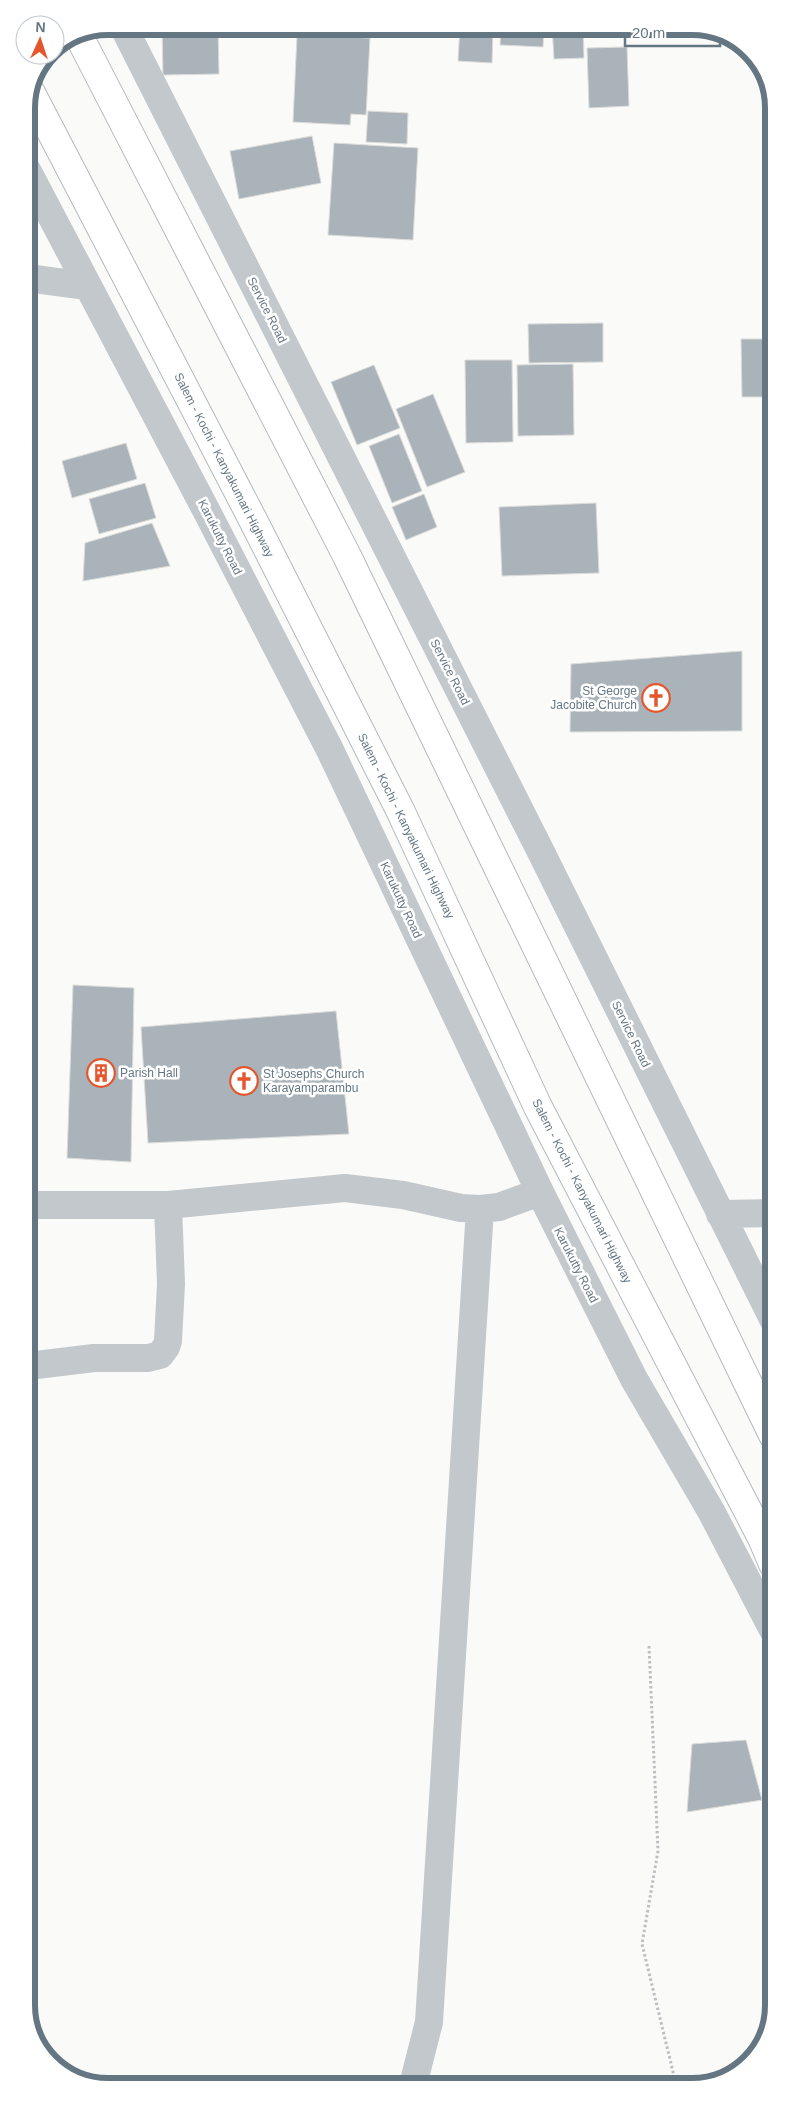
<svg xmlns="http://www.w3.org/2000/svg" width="800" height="2113" viewBox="0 0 800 2113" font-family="Helvetica,sans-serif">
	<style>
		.building { fill: #aab3b9; stroke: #dcdcda }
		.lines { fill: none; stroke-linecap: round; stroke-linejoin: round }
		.highway-casing { stroke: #b4b9bd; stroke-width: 30 }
		.path { stroke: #bbbfc2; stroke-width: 3; stroke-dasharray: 2.5 2.5; stroke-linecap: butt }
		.minor { stroke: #c3c8cc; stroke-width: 28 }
		.highway { stroke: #fff; stroke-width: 28 }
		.labels { text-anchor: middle; stroke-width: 5; stroke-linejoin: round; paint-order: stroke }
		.street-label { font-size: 12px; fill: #657683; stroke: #fff }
		.poi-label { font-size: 12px; fill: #657683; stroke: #fff; text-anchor: start }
		.rim { fill: none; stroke: #657683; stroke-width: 6 }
	</style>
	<rect width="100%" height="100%" fill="#fafaf8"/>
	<!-- building -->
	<path class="building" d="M162,26H218L219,74L163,75Z
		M460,26H493L492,63L458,61Z
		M501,26H544L543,47L500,45Z
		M552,26H583L584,58L554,59Z
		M297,35L370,38L366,115L351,114L350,125L293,122Z
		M627,47L629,106L589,108L587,48Z
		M368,111L408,113L407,144L366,142Z
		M312,136L321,183L239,199L230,151Z
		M334,143L418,148L413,240L328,235Z
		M603,323V362L529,363L528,324Z
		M741,339H770V397H742Z
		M27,340L36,341L31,423H27Z
		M465,360H512L513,442L466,443Z
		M573,364L574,435L518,436L517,365Z
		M374,365L400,428L357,445L331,382Z
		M433,394L465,472L427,487L396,409Z
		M399,434L422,491L392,503L369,446Z
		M126,443L137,479L72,498L62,461Z
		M145,483L156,518L99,534L89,499Z
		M424,494L437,527L406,540L392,507Z
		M596,503L599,573L502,576L499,507Z
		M152,523L170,566L83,581L85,543Z
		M742,651V731L570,732L571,664Z
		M73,985L134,988L131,1162L67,1158Z
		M336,1011L349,1134L148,1143L141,1027Z
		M746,1740L762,1800L687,1812L692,1744Z"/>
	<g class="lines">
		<defs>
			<path id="highway" d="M80,38L347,556L773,1435
				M31,93L253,520L400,810L538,1107L762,1538L773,1564"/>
		</defs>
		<!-- highway casing -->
		<use href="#highway" class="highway-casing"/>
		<!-- path -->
		<path class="path" d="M649,1646L658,1851L642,1944L676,2084"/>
		<!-- minor -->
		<path class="minor" d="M123,26L540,850L773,1319
			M27,170L206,510L330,750L540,1192L634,1379L711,1511L773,1630
			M27,278L87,286
			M28,1205H168L345,1188L403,1195L461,1208L480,1209L499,1207L540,1192
			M720,1214L773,1213
			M28,1366L94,1358H148L160,1355L166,1347L168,1341L171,1284L168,1205
			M413,2085L429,2022L480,1209"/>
		<!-- highway -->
		<use href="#highway" class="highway"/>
	</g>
	<!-- icons -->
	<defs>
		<symbol id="church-ring" viewBox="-11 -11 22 22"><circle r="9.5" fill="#fff" stroke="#e4572e" stroke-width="1.5"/><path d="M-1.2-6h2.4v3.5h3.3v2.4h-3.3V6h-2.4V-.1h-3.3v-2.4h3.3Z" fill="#e4572e"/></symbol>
		<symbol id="building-ring" viewBox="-11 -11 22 22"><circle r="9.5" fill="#fff" stroke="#e4572e" stroke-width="1.5"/><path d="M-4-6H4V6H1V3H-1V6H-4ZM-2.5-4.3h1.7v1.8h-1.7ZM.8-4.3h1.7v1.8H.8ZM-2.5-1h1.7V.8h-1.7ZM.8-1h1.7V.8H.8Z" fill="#e4572e"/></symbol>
	</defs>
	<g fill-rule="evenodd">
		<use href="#church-ring" x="640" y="682" width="32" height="32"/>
		<use href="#building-ring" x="85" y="1057" width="32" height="32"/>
		<use href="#church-ring" x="228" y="1065" width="32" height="32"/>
	</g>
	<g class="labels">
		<!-- street labels -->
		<g class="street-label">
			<text transform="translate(267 310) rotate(63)" y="4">Service Road</text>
			<text transform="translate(224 465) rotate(63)" y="4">Salem - Kochi - Kanyakumari Highway</text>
			<text transform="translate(220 537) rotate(63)" y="4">Karukutty Road</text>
			<text transform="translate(450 672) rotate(63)" y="4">Service Road</text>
			<text transform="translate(406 826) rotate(64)" y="4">Salem - Kochi - Kanyakumari Highway</text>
			<text transform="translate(401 900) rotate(65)" y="4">Karukutty Road</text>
			<text transform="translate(631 1034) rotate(64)" y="4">Service Road</text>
			<text transform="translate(582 1191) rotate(63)" y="4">Salem - Kochi - Kanyakumari Highway</text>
			<text transform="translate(576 1265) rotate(63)" y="4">Karukutty Road</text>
		</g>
		<!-- poi labels -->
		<g class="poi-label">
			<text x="637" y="695" text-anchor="end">St George<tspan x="637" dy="14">Jacobite Church</tspan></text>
			<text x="120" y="1077">Parish Hall</text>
			<text x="263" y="1078">St Josephs Church<tspan x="263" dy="14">Karayamparambu</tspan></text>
		</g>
	</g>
	<!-- crop -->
	<path d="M0 0H800V2113H0ZM108 35H692A73 73 0 0 1 765 108V2005A73 73 0 0 1 692 2078H108A73 73 0 0 1 35 2005V108A73 73 0 0 1 108 35Z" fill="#fff" fill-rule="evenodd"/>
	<path class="rim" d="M108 35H692A73 73 0 0 1 765 108V2005A73 73 0 0 1 692 2078H108A73 73 0 0 1 35 2005V108A73 73 0 0 1 108 35Z"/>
	<!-- north arrow -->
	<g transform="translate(40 40) rotate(3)"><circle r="24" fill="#ffffff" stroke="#c1c8cd"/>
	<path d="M0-4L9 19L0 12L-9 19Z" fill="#e4572e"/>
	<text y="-8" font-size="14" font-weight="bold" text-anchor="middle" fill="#657683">N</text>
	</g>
	<!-- scale -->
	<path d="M625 38v8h95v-8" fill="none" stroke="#657683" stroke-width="2.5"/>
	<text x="632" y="38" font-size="15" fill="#657683" stroke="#ffffff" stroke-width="4" paint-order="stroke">20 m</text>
</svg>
